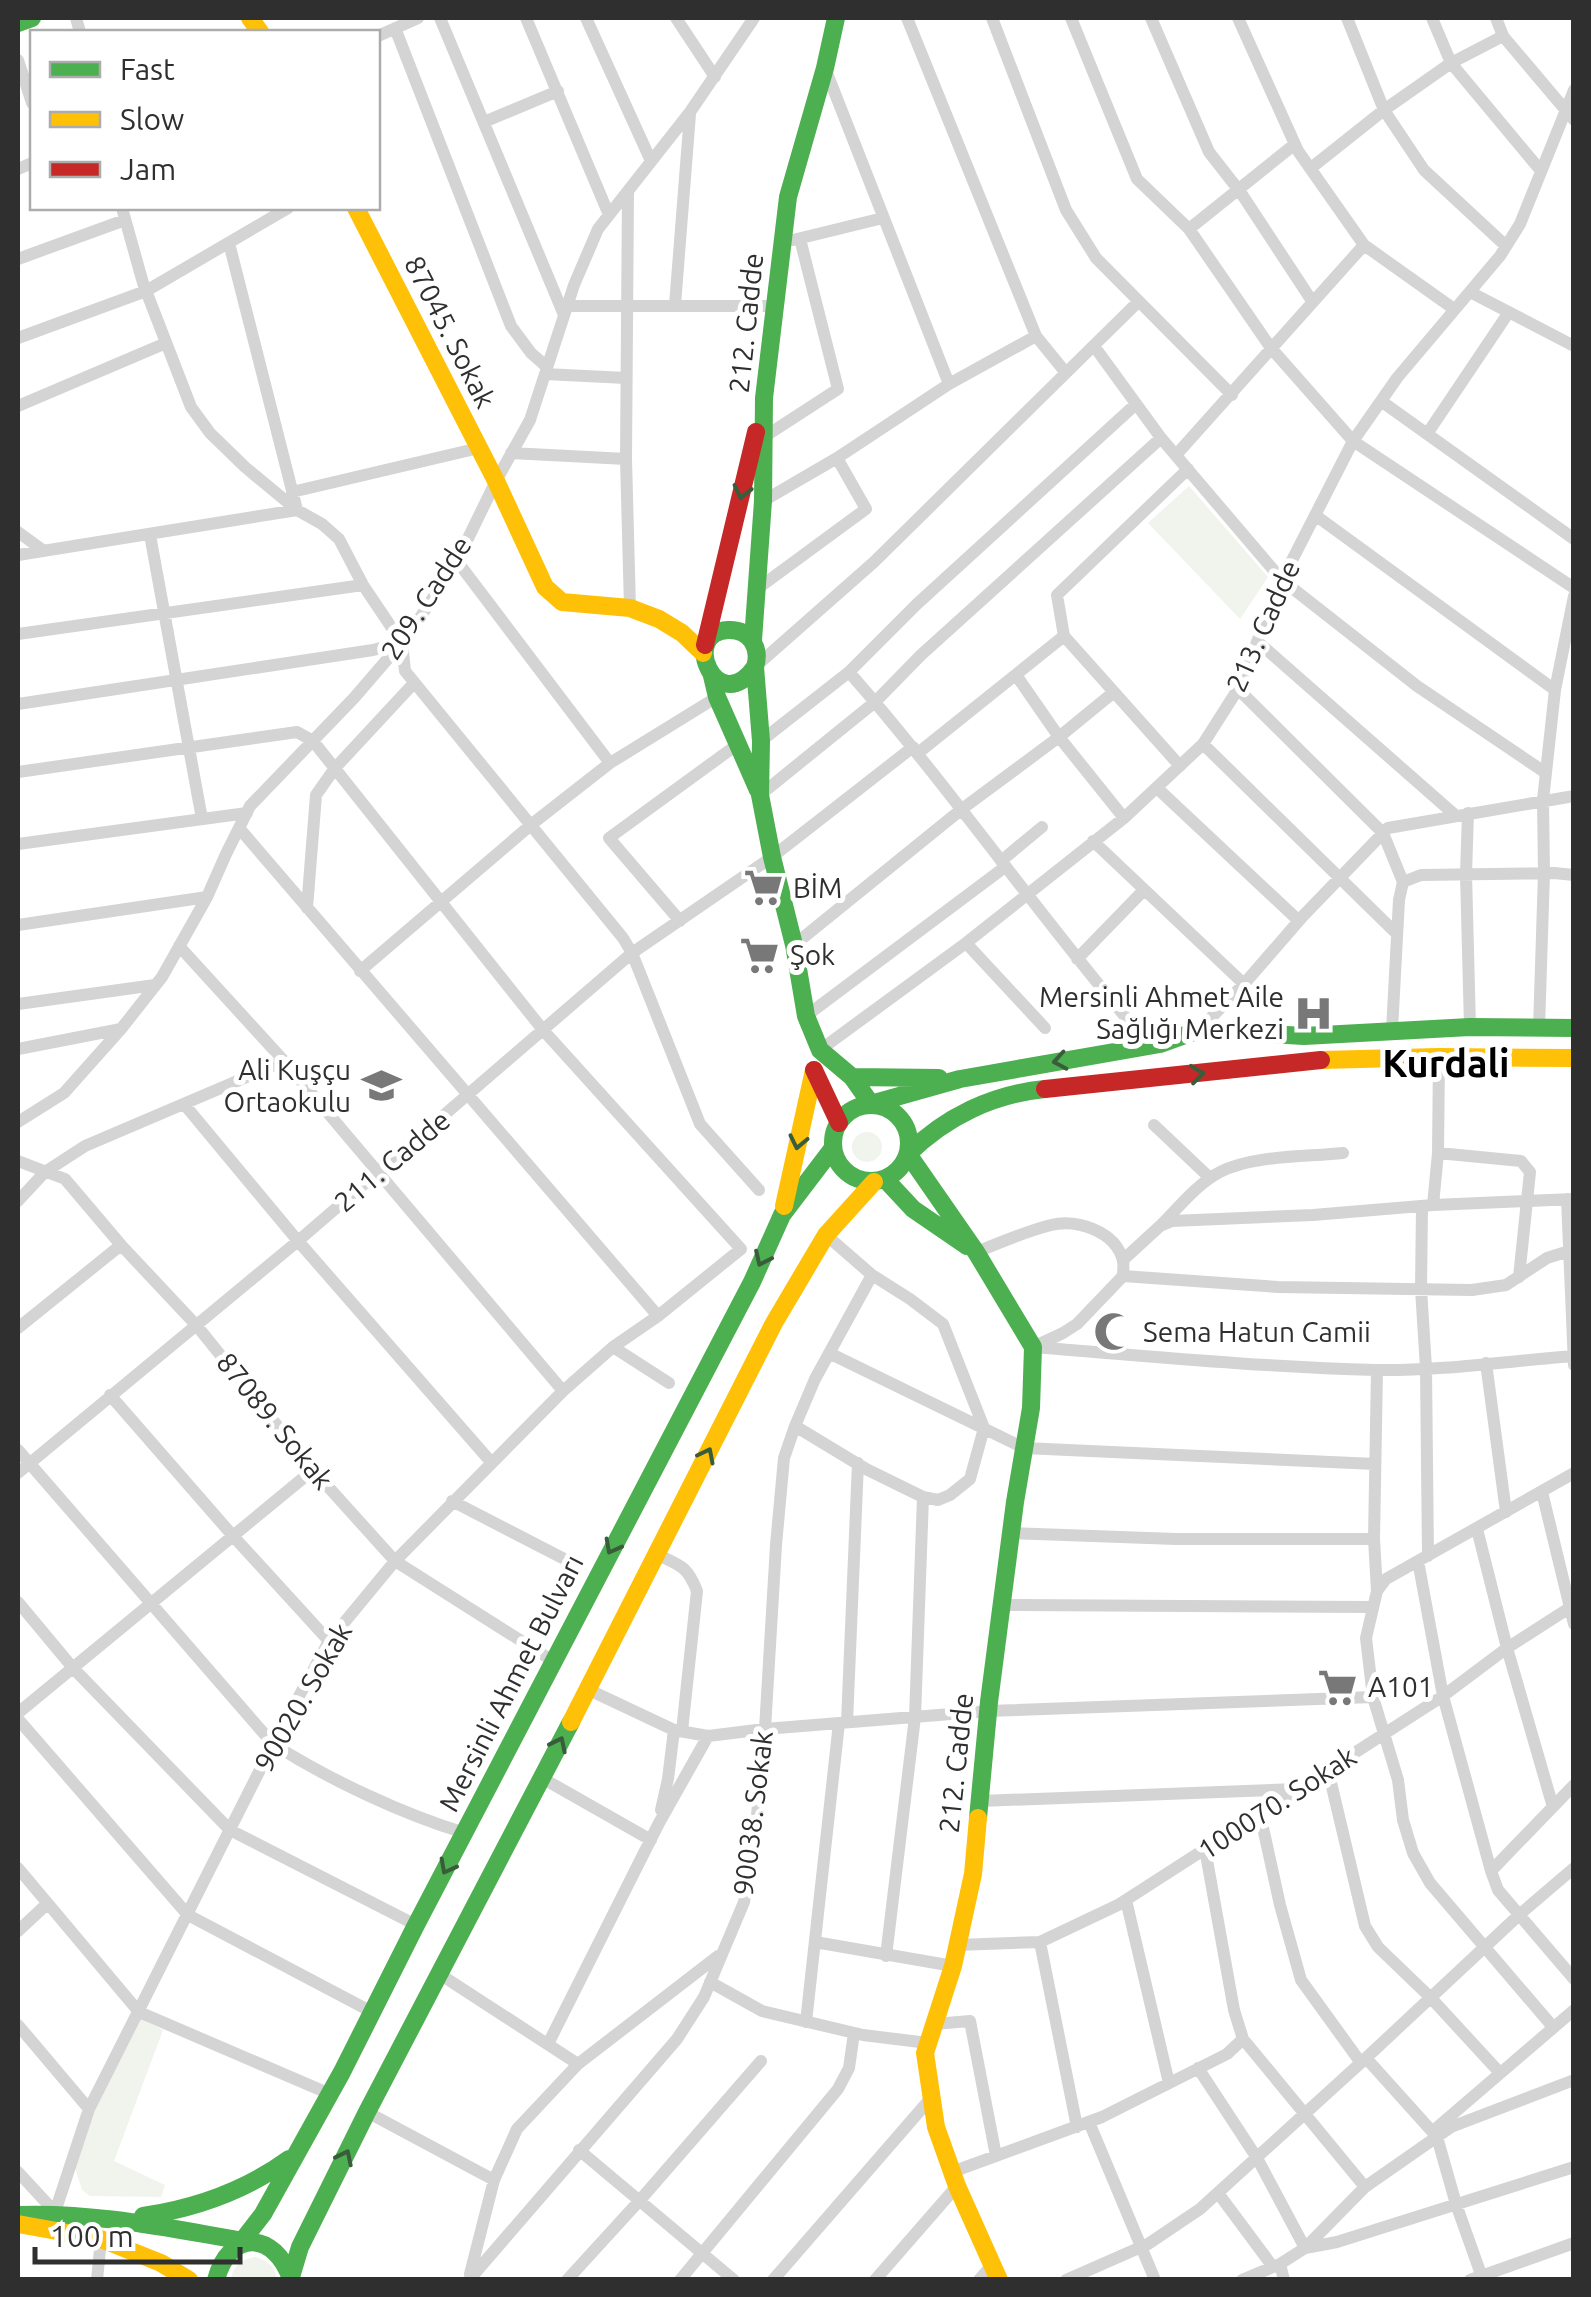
<svg xmlns="http://www.w3.org/2000/svg" width="1591" height="2297" viewBox="0 0 1591 2297" font-family="Ubuntu,sans-serif">
	<style>
		.green { fill: #f0f4ed }
		.lines { fill: none; stroke-linecap: round; stroke-linejoin: round }
		.street { stroke: #d4d4d4; stroke-width: 12 }
		.fast { stroke: #4caf50; stroke-width: 18 }
		.slow { stroke: #ffc107; stroke-width: 18 }
		.jam { stroke: #c62828; stroke-width: 18 }
		.oneway { stroke: #395c3b }
		.labels { text-anchor: middle; stroke-width: 10; stroke-linejoin: round; paint-order: stroke }
		.street-label { font-size: 28px; fill: #2f2f2f; stroke: #fff }
		.poi-label { font-size: 28px; fill: #2f2f2f; stroke: #fff; text-anchor: start }
		.district-label { font-size: 38px; font-weight: bold; fill: #000; stroke: #fff }
	</style>
	<rect width="100%" height="100%" fill="#fff"/>
	<!-- green -->
	<path class="green" d="M1189,486L1268,577L1240,619L1148,523Z
		M852 1147a15 15 0 1 1 30 0a15 15 0 1 1-30 0Z
		M141,2019L163,2030L114,2161L165,2185L161,2197L90,2196L82,2190L75,2168L94,2112Z
		M255,2257C267,2260 275,2266 277,2279H231C233,2266 241,2259 255,2257Z"/>
	<g class="lines">
		<!-- street -->
		<path class="street" d="M76,18L80,32
			M440,18L564,315
			M526,18L609,215
			M586,18L651,161
			M676,18L715,77
			M907,18L1036,336L1066,373
			M992,18L1066,210L1096,258L1232,395
			M1071,18L1137,179L1189,229L1271,348L1353,441L1574,588
			M1151,18L1209,152L1241,193L1312,301
			M1238,18L1298,151L1364,245L1454,309
			M1347,18L1384,110L1424,170L1506,246
			M1432,18L1451,63L1541,171
			M1496,18L1503,36L1574,120
			M395,28L511,326L531,353L547,367
			M378,36L418,18
			M18,60L32,103
			M825,68L949,384
			M484,122L558,91
			M1311,168L1384,110L1451,63L1503,36
			M18,169L32,163
			M628,191L626,459L630,608
			M122,208L143,283L191,407L210,433L245,467L297,510L322,524L339,539L363,585L402,643L405,671L623,938L632,953L700,1124L759,1190
			M1189,229L1295,144
			M793,240L883,218
			M18,259L125,220
			M1470,292L1574,346
			M675,305L690,114
			M567,306H777
			M18,338L146,291L288,208
			M1094,346L1161,438L1282,580L1417,686L1546,773
			M545,374L626,378
			M1381,401L1574,539
			M18,406L166,343
			M1427,434L1509,312
			M764,437L838,389L800,239
			M511,453L626,459
			M1176,455L1364,245
			M292,492L479,448
			M763,501L837,458L949,384L1036,336
			M1315,515L1555,690
			M18,532L44,551
			M150,535L202,819
			M18,555L297,510L229,243
			M457,561L610,763
			M757,589L866,509L837,458
			M18,634L363,585
			M1064,636L1057,595L1188,469
			M1064,636L1180,766
			M1258,642L1455,815
			M755,667L874,562L1138,302
			M849,672C947,784 1032,906 1128,1020
			M1016,675L1059,737L1124,818
			M1238,689L1383,833L1403,882L1399,900L1392,1030
			M18,704L373,650L399,643
			M761,741L849,672L917,604L1136,404
			M1203,744L1397,934
			M918,753L1064,636
			M18,772L297,732L313,741L543,1030L741,1249L658,1316L613,1347L563,1391L395,1561L329,1641L273,1744L89,2109L55,2212L18,2172
			M1157,788L1299,921
			M760,795L875,702L921,655L1161,438
			M1468,813L1466,874L1470,1027
			M239,828L658,1316
			M1093,841L1244,984
			M18,844L247,813
			M1001,861L1042,827
			M1403,882L1421,875L1554,873L1574,875
			M307,908L316,795L335,768L414,683
			M680,921L609,838L738,744
			M18,925L207,897
			M966,943L1045,1028
			M794,945L962,809L1059,737L1114,692
			M179,946L284,1061L563,1391
			M1077,959L1143,891
			M360,971L532,824L610,763L717,697
			M18,1004L155,985
			M806,1016L1005,867
			M1539,1028L1544,873L1543,800L1555,690L1574,596
			M1199,1030L1244,984L1303,916L1388,828L1574,796
			M18,1049L121,1029
			M820,1050L966,943L1124,818L1203,744L1238,689L1282,580L1353,441L1397,378L1500,256L1520,224L1574,90
			M184,1104L298,1241L491,1462
			M18,1122L64,1093L121,1029L162,977L207,897L226,854L250,806L354,698L410,633L457,561L496,481L530,420L574,285L598,229L690,112L754,18
			M1154,1125L1210,1178
			M1438,1153L1521,1161L1530,1172L1519,1277
			M18,1161L65,1179L121,1245L197,1326L313,1470L395,1561L553,1661
			M1567,1199L1574,1365
			M18,1201L45,1172L85,1146L284,1061
			M1433,1205L1438,1153L1439,1057
			M1422,1207L1421,1289L1426,1368L1428,1556
			M1162,1224C1180,1206 1197,1184 1220,1172C1253,1155 1306,1157 1343,1153
			M976,1252C1000,1243 1026,1231 1051,1225C1077,1219 1116,1231 1123,1261C1124,1266 1123,1271 1123,1276L1077,1324L1063,1333L1033,1347C1147,1356 1262,1367 1376,1370C1441,1371 1508,1361 1574,1356
			M1123,1260L1160,1226L1172,1221L1313,1215L1433,1205L1574,1199
			M1123,1276L1278,1287L1472,1290L1506,1285L1547,1258L1569,1251
			M18,1328L121,1245
			M613,1347L669,1383
			M829,1353L1024,1448L1375,1464
			M1486,1363L1506,1512
			M1377,1370L1374,1539L1377,1591L1366,1638L1373,1697L1398,1780L1403,1820L1413,1853L1430,1883L1553,2027
			M110,1395L233,1536L329,1641
			M795,1426L866,1469L923,1497L938,1500L950,1495L970,1479L984,1428L943,1324L910,1299L872,1275L826,1235
			M18,1450L273,1744C328,1779 402,1814 465,1833
			M18,1473L298,1241L632,953L772,857L913,747
			M1542,1492L1574,1624
			M452,1501L576,1565
			M1477,1529L1507,1648L1553,1807
			M1011,1533L1176,1539H1374
			M656,1554C679,1565 687,1565 697,1591L682,1731
			M1418,1561L1443,1696L1491,1871L1498,1890L1574,1979
			M1377,1591L1386,1579L1574,1473
			M18,1602L73,1668L230,1830L416,1925
			M1001,1605L1372,1607
			M587,1689L674,1730L708,1736L765,1729L988,1711L1373,1697
			M18,1713L313,1470
			M18,1719L188,1915L372,2012
			M847,1722L858,1463
			M1328,1770L1365,1926L1378,1947L1431,1998L1500,2073
			M542,1778L651,1840
			M980,1801L1297,1789
			M661,1810L668,1779L674,1730
			M1260,1814L1280,1905L1301,1980L1361,2063
			M1205,1849L1234,2010L1243,2039L1365,2187
			M18,1868L139,2012L330,2094
			M1491,1871L1574,1785
			M1126,1900L1169,2083
			M18,1931L47,1904
			M815,1942L953,1966
			M1040,1942L1077,2127
			M957,1945L1040,1942L1118,1905L1443,1696L1507,1648L1574,1605
			M886,1956L915,1717L923,1497
			M441,1975L578,2064
			M710,1982L762,2011L863,2035L928,2043
			M806,2022L839,1723
			M934,2024L970,2021L996,2156
			M18,2025L89,2109
			M548,2044L659,1823L708,1736
			M1366,2058L1437,2137L1456,2204L1483,2280
			M1198,2068L1257,2158L1305,2248L1337,2242L1574,2167
			M367,2112L494,2180
			M1089,2122L1155,2280
			M1433,2131L1574,2010
			M579,2150L734,2280
			M952,2172L1102,2117L1227,2054L1243,2039
			M1218,2193L1273,2267
			M1280,2264L1284,2280
			M470,2274L494,2180L517,2129L578,2064L718,1956
			M97,2280L101,2239
			M469,2280L677,2039L704,1997L744,1902L755,1837L765,1729L776,1545L784,1458L795,1426L815,1379L872,1275
			M567,2280L641,2199L761,2061
			M680,2280L838,2089L849,2068L854,2033
			M773,2280L931,2098
			M875,2280L957,2186
			M979,2280L992,2265
			M1066,2280L1148,2244L1200,2209L1366,2058L1519,1915L1574,1868
			M1242,2280L1280,2264L1305,2248L1365,2187L1451,2127L1574,2080
			M1470,2280L1574,2243"/>
		<!-- fast -->
		<path class="fast" d="M18,23L32,18
			M753,640L763,501L764,398L788,197L825,68L836,18
			M755,667C717,720 679,632 728,630C750,629 761,648 755,667L761,741L760,795L772,857L794,945L806,1016L820,1050L852,1077L871,1104L960,1079L1160,1044L1199,1030L1304,1036L1470,1027L1574,1028
			M712,676L717,697L758,790
			M852,1077L939,1078
			M833 1143a38 38 0 1 1 76 0a38 38 0 1 1-76 0Z
			M885,1179L913,1209L967,1246
			M978,1818L989,1702L1015,1502L1031,1408L1033,1347L976,1252L908,1154C945,1117 993,1094 1045,1089
			M18,2215C97,2212 172,2229 250,2242
			M143,2216C197,2208 245,2191 289,2159
			M239,2245L263,2214L342,2072L416,1925L752,1282L782,1215L833,1148
			M291,2277L300,2247L367,2112L571,1722
			M216,2280C229,2229 275,2231 291,2279"/>
		<!-- slow -->
		<path class="slow" d="M250,18L260,32
			M356,208L496,481L545,587L562,602L630,608L659,619L682,633L703,653
			M1321,1060L1439,1057L1574,1058
			M784,1206L814,1070
			M571,1722L774,1323L826,1235L874,1182
			M978,1818L973,1874L953,1966L925,2053L936,2127L957,2186L999,2280
			M18,2224L101,2239L161,2263L189,2280"/>
		<!-- jam -->
		<path class="jam" d="M705,645L756,432
			M814,1070L839,1123
			M1045,1089L1321,1060"/>
	</g>
	<!-- one-way arrows -->
	<defs><path id="oneway-chevron" d="M-2-3.5L2.5 0L-2 3.5" fill="none" stroke-width="1.6" stroke-linecap="round" stroke-linejoin="round" transform="scale(2.5)"/></defs>
	<g class="oneway">
		<use href="#oneway-chevron" transform="translate(742 492) rotate(103)"/>
		<use href="#oneway-chevron" transform="translate(1060 1061) rotate(170)"/>
		<use href="#oneway-chevron" transform="translate(1197 1074) rotate(-7)"/>
		<use href="#oneway-chevron" transform="translate(798 1142) rotate(102)"/>
		<use href="#oneway-chevron" transform="translate(762 1259) rotate(115)"/>
		<use href="#oneway-chevron" transform="translate(707 1455) rotate(-63)"/>
		<use href="#oneway-chevron" transform="translate(612 1547) rotate(118)"/>
		<use href="#oneway-chevron" transform="translate(559 1744) rotate(-64)"/>
		<use href="#oneway-chevron" transform="translate(447 1867) rotate(118)"/>
		<use href="#oneway-chevron" transform="translate(345 2157) rotate(-64)"/>
	</g>
	<!-- icons -->
	<defs>
		<symbol id="supermarket-bare" viewBox="-9 -9 18 18"><path d="M-6-5.5h2.5l.6 2H6L4.5 2H-2.5L-4.4-4H-6ZM-1.5 3.2a1.3 1.3 0 1 0 .1 0ZM3 3.2a1.3 1.3 0 1 0 .1 0Z" fill="#787878" stroke="#fff" stroke-width="2.5" paint-order="stroke"/></symbol>
		<symbol id="hospital-bare" viewBox="-9 -9 18 18"><path d="M-5-5h3v3.5h4V-5h3V5h-3V1.5h-4V5h-3Z" fill="#787878" stroke="#fff" stroke-width="2.5" paint-order="stroke"/></symbol>
		<symbol id="school-bare" viewBox="-9 -9 18 18"><path d="M0-5L7-2L0 1L-7-2ZM-4 1L0 2.5L4 1V4Q0 6-4 4Z" fill="#787878" stroke="#fff" stroke-width="2.5" paint-order="stroke"/></symbol>
		<symbol id="mosque-bare" viewBox="-9 -9 18 18"><path d="M3.5-4.9A6 6 0 1 0 3.5 4.9A5 5 0 1 1 3.5-4.9Z" fill="#787878" stroke="#fff" stroke-width="2.5" paint-order="stroke"/></symbol>
	</defs>
	<g fill-rule="evenodd">
		<use href="#supermarket-bare" x="736" y="860" width="55" height="55"/>
		<use href="#supermarket-bare" x="732" y="928" width="55" height="55"/>
		<use href="#hospital-bare" x="1286" y="986" width="55" height="55"/>
		<use href="#school-bare" x="354" y="1058" width="55" height="55"/>
		<use href="#mosque-bare" x="1086" y="1304" width="55" height="55"/>
		<use href="#supermarket-bare" x="1310" y="1660" width="55" height="55"/>
	</g>
	<g class="labels">
		<!-- street labels -->
		<g class="street-label">
			<text transform="translate(746 323) rotate(-84)" y="10">212. Cadde</text>
			<text transform="translate(450 332) rotate(63)" y="10">87045. Sokak</text>
			<text transform="translate(426 598) rotate(-57)" y="10">209. Cadde</text>
			<text transform="translate(1263 626) rotate(-66)" y="10">213. Cadde</text>
			<text transform="translate(392 1161) rotate(-40)" y="10">211. Cadde</text>
			<text transform="translate(275 1421) rotate(51)" y="10">87089. Sokak</text>
			<text transform="translate(511 1683) rotate(-63)" y="10">Mersinli Ahmet Bulvarı</text>
			<text transform="translate(303 1697) rotate(-60)" y="10">90020. Sokak</text>
			<text transform="translate(956 1763) rotate(-84)" y="10">212. Cadde</text>
			<text transform="translate(1277 1803) rotate(-33)" y="10">100070. Sokak</text>
			<text transform="translate(753 1813) rotate(-83)" y="10">90038. Sokak</text>
		</g>
		<!-- poi labels -->
		<g class="poi-label">
			<text x="793" y="898">BİM</text>
			<text x="790" y="965">Şok</text>
			<text x="1284" y="1007" text-anchor="end">Mersinli Ahmet Aile<tspan x="1284" dy="32">Sağlığı Merkezi</tspan></text>
			<text x="351" y="1080" text-anchor="end">Ali Kuşçu<tspan x="351" dy="32">Ortaokulu</tspan></text>
			<text x="1143" y="1342">Sema Hatun Camii</text>
			<text x="1368" y="1697">A101</text>
		</g>
		<!-- district labels -->
		<g class="district-label">
			<text x="1446" y="1077">Kurdali</text>
		</g>
	</g>
	<!-- border -->
	<rect width="1591" height="2297" fill="none" stroke="#2f2f2f" stroke-width="40"/>
	<!-- legend -->
	<rect x="30" y="30" width="350" height="180" fill="#ffffff" stroke="#acacac" stroke-width="2.5"/>
	<rect x="50" y="62" width="50" height="15" fill="#4caf50" stroke="#acacac" stroke-width="2.5"/>
	<text x="120" y="80" font-size="30" fill="#2f2f2f">Fast</text>
	<rect x="50" y="112" width="50" height="15" fill="#ffc107" stroke="#acacac" stroke-width="2.5"/>
	<text x="120" y="130" font-size="30" fill="#2f2f2f">Slow</text>
	<rect x="50" y="162" width="50" height="15" fill="#c62828" stroke="#acacac" stroke-width="2.5"/>
	<text x="120" y="180" font-size="30" fill="#2f2f2f">Jam</text>
	<!-- scale -->
	<path d="M35 2247v15h205v-15" fill="none" stroke="#2f2f2f" stroke-width="5"/>
	<text x="50" y="2247" font-size="30" fill="#2f2f2f" stroke="#ffffff" stroke-width="8" paint-order="stroke">100 m</text>
</svg>
